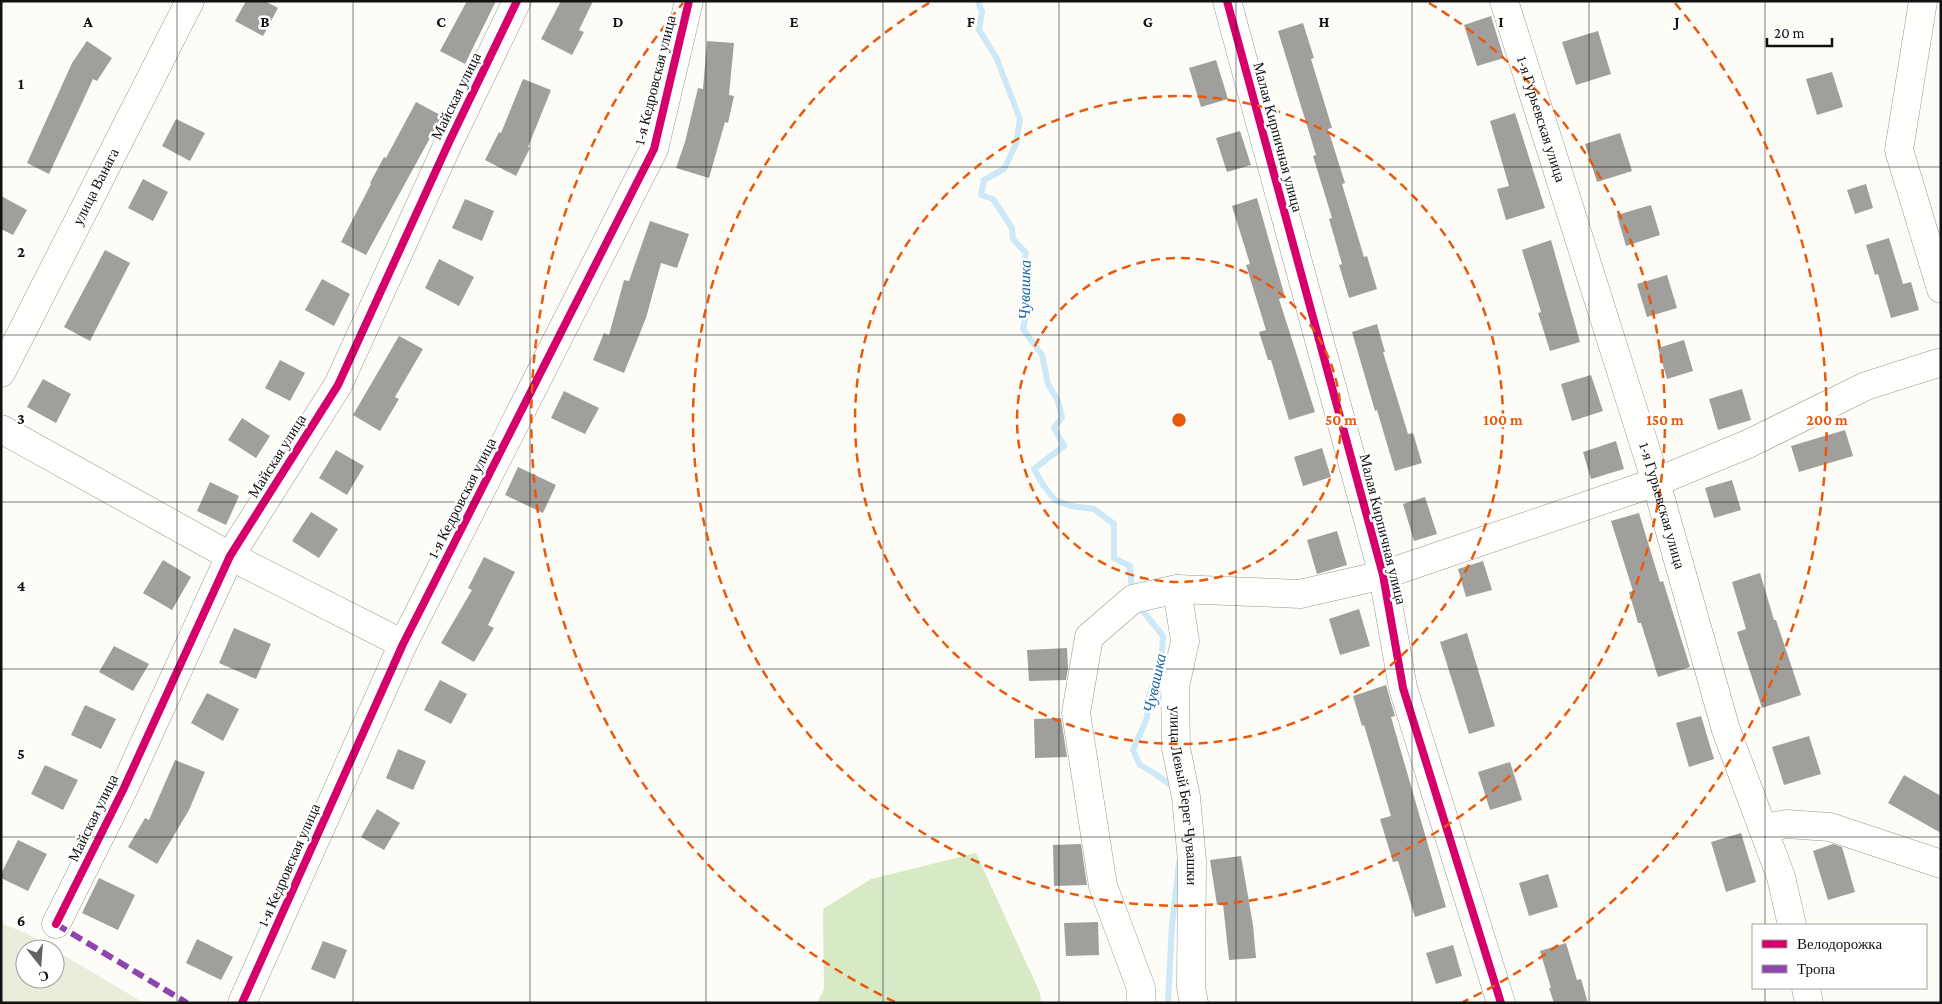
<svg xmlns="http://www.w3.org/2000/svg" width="1942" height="1004" viewBox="0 0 1942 1004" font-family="'Crimson Pro',serif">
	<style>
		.forest { fill: #d8eac5 }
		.cemetery { fill: #e9eedb }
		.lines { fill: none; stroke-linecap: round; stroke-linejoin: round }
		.stream { stroke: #cde8f7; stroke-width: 6 }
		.building { fill: #a19f9c }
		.minor-casing { stroke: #979795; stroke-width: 29 }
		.minor { stroke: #fffffe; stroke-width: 28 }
		.quiet { stroke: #8e44ad; stroke-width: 6; stroke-dasharray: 12 6; stroke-linecap: butt }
		.cycleway-casing { stroke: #fff; stroke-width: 11 }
		.cycleway { stroke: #d6006c; stroke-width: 8 }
		.grid { fill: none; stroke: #111; stroke-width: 1; stroke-opacity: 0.55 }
		.ring { fill: none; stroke: #e8590c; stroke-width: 2.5; stroke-dasharray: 9 6 }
		.labels { text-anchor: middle; stroke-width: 5; stroke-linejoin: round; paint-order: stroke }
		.street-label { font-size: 15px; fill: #111; stroke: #fff }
		.water-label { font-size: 16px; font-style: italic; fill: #1768a6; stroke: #fff }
		.grid-label { font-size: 16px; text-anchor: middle; font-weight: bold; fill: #111; stroke: #fff; stroke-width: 5; stroke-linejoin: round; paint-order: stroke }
		.centre { fill: #e8590c; stroke: #fff; stroke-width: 2.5 }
		.ring-label { font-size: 15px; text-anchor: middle; font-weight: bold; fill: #e8590c; stroke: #fff; stroke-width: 5; stroke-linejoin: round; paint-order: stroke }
	</style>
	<rect width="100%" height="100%" fill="#fdfcf7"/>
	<!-- forest -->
	<path class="forest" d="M976,853L1040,993L1041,1003H817L824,989L823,909L871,879Z"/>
	<!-- cemetery -->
	<path class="cemetery" d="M1,923L28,934L53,949H25V979H55V950L144,1003H1Z"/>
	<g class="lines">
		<!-- stream -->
		<path class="stream" d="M978,1L982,12L979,30L996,57L1020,119L1016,144L1004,169L984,180L981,195L993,199L1012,228L1013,239L1026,253L1023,264L1028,283L1024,297L1027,310L1023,329L1042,355L1048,384L1058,401L1062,417L1054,428L1064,446L1034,469L1043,485L1055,500L1071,506L1094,509L1114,524V558L1130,566L1132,594
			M1138,605L1163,636L1162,653L1148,700L1147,718L1133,750L1140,765L1154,773L1175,788
			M1168,1003L1172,925L1179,863"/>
	</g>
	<!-- building -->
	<path class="building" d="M246,1H265L278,8L263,36L235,21Z
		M467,1H496L465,64L440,51Z
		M561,1H593L579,30L584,32L572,55L541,39Z
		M1491,16L1504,58L1477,66L1464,25Z
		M1303,23L1314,58L1311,59L1332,128L1328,129L1345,183L1342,184L1364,257L1367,256L1377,289L1349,298L1339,265L1342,264L1329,219L1332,218L1313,156L1316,155L1278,31Z
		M1598,31L1611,74L1576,85L1562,42Z
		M87,41L112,58L97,81L93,79L49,174L27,163L72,63Z
		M707,41L734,43L729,95L734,96L728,123L725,122L709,178L676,168L685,142L698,88L703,89Z
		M1216,60L1228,99L1201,107L1189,68Z
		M1832,72L1843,107L1817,115L1806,79Z
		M523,79L551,90L528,147L530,148L516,176L485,160L499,132L501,133Z
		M416,102L442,116L366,255L341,242L371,184L370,183L384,157L386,158Z
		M1515,113L1545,208L1506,220L1497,189L1509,186L1490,121Z
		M176,119L205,133L190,161L162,146Z
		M1240,131L1251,165L1227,172L1216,138Z
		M1620,133L1632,171L1597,182L1585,144Z
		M143,179L168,192L153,221L128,208Z
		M1866,184L1873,208L1855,214L1847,190Z
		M1,196L27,210L13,235L1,229Z
		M1257,198L1285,297L1279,299L1315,412L1289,420L1271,360H1268L1259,332L1266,330L1246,265L1250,264L1232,206Z
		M465,199L494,211L482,241L452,228Z
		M1651,205L1660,235L1626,246L1617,215Z
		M650,221L689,234L677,268L661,263L646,318L624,373L593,360L604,333L609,335L624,280L629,281Z
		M1889,238L1903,284L1911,282L1919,310L1891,318L1878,274L1875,275L1866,245Z
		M1551,240L1580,342L1550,351L1538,313L1541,312L1522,250Z
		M105,250L130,263L90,341L64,327Z
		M439,259L474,277L459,306L425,288Z
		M1667,275L1677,308L1647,317L1637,284Z
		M322,279L350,294L334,326L305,310Z
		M1377,324L1385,352H1383L1408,434L1413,433L1422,463L1395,471L1377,410L1375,411L1352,332Z
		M399,336L423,349L395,397L399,399L380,431L353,415Z
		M1684,340L1693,371L1667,379L1658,348Z
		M280,360L305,373L290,401L265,388Z
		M1591,375L1603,411L1572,421L1561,384Z
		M43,379L71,394L56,423L27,407Z
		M1742,389L1751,420L1718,430L1709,399Z
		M564,391L599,408L585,434L551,418Z
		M242,418L270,436L256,458L228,440Z
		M1845,430L1853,456L1799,472L1791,446Z
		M1616,441L1624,469L1591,479L1583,452Z
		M1322,448L1331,477L1303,486L1294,457Z
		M336,450L364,466L347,495L319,478Z
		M518,467L556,485L543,513L505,495Z
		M1732,480L1741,510L1714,518L1705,488Z
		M210,482L239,496L226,525L197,511Z
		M1425,497L1437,534L1414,541L1403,504Z
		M311,512L338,529L319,558L292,541Z
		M1639,513L1660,582L1663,581L1690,667L1658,677L1641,623H1638L1629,592L1633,591L1611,521Z
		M1337,531L1347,565L1317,574L1307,540Z
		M484,557L515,572L488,625L494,628L474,662L441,643L472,590L468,588Z
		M163,560L191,577L172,610L143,593Z
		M1483,561L1492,590L1466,597L1458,569Z
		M1760,573L1774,620H1776L1801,695L1762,708L1737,632L1746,629L1732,582Z
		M1359,609L1370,646L1340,655L1329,619Z
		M234,628L271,644L256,679L219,663Z
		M1467,633L1495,726L1469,734L1440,642Z
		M114,646L149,664L133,691L99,672Z
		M1067,648L1068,668L1066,680L1029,681L1027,650Z
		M440,680L467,694L451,724L424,710Z
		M1386,685L1395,716L1391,717L1446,907L1415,917L1398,861L1393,862L1380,819L1391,816L1364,725L1362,726L1353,696Z
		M207,693L239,709L223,741L191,723Z
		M85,705L116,719L101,749L71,735Z
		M1701,716L1714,759L1689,767L1676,723Z
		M1061,718L1067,757L1035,758L1034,719Z
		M1809,736L1821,774L1784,785L1772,747Z
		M398,749L426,761L413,790L386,778Z
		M175,760L205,772L189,810L157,864L128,847L145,818L149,820Z
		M1510,762L1522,800L1490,810L1478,772Z
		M45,765L78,780L63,810L31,794Z
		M1904,775L1941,796V833L1888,803Z
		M377,809L400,823L384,850L361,837Z
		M1741,833L1756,882L1726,892L1711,842Z
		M18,840L47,854L28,891L1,878V874Z
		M1081,844L1087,885L1054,886L1053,845Z
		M1833,844L1842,847L1855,892L1828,900L1813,851Z
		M1241,856L1253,925L1256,958L1229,960L1223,904L1217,905L1210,860Z
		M1548,874L1558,907L1529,916L1519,883Z
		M99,878L135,895L118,930L82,913Z
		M1098,922L1099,955L1066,956L1064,923Z
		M197,939L233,957L221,980L186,963Z
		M323,941L347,950L335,979L311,969Z
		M1566,943L1577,980L1581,979L1588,1003H1554L1549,988H1551L1540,951Z
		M1453,945L1462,976L1436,984L1426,953Z"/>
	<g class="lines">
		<defs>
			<g id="minor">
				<path d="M1227,1L1383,575L1403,688L1501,1003"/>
				<path id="s1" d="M1504,1L1656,482L1726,730L1781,877L1792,925"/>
				<path d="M1923,1L1899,150L1941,289"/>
				<path id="s2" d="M1,373L190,1"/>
				<path d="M1,429L230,556L403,644"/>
				<path id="s3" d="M1177,589L1185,641L1175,687L1176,748L1186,797L1192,861L1191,987L1194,1003"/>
				<path d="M1763,828L1787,824L1830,827L1941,864"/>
				<path d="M56,924L123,790L230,556L338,385L450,140L517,1"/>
				<path d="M1806,988L1809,1003"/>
				<path d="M242,1003L403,644L654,149L689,1"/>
				<path d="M1141,1003V988L1103,886L1076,713L1089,637L1133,599L1177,589L1300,594L1383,575L1656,482L1748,444L1866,386L1941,362"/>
			</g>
		</defs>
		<!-- minor casing -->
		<use href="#minor" class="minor-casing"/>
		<!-- minor -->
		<use href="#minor" class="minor"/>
		<!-- quiet -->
		<path class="quiet" d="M56,924L187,1003"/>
		<defs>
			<path id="cycleway" d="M1227,1L1383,575L1403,688L1501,1003
				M56,924L123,790L230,556L338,385L450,140L517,1
				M242,1003L403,644L654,149L689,1"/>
		</defs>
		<!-- cycleway casing -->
		<use href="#cycleway" class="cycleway-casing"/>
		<!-- cycleway -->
		<use href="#cycleway" class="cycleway"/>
	</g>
	<!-- grid -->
	<path class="grid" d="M177,1V1003M353,1V1003M530,1V1003M706,1V1003M883,1V1003M1059,1V1003M1236,1V1003M1412,1V1003M1589,1V1003M1765,1V925M1,167H1941M1,335H1941M1,502H1941M1,669H1941M1,837H1941M1765,988V1003"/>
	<!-- distance rings -->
	<g class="ring">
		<circle cx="1179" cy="420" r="162"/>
		<circle cx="1179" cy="420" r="324"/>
		<path d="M1429 3A486 486 0 1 1 929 3"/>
		<path d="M895 1002A648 648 0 0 1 683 3M1675 3A648 648 0 0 1 1463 1002"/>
	</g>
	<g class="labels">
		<!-- street labels -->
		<g class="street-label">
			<text transform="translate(655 80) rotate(-76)" y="5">1-я Кедровская улица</text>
			<text transform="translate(456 96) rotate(-64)" y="5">Майская улица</text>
			<text dy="5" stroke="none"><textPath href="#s1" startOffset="124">1-я Гурьевская улица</textPath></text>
			<text transform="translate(1278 137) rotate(75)" y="5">Малая Кирпичная улица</text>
			<text dy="5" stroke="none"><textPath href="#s2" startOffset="209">улица Ванага</textPath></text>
			<text transform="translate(277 456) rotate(-58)" y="5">Майская улица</text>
			<text transform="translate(462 498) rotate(-63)" y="5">1-я Кедровская улица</text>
			<text dy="5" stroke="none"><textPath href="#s1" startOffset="529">1-я Гурьевская улица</textPath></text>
			<text transform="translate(1383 529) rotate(76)" y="5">Малая Кирпичная улица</text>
			<text dy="5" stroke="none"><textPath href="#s3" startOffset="209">улица Левый Берег Чувашки</textPath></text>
			<text transform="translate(93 818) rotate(-64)" y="5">Майская улица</text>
			<text transform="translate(289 865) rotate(-66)" y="5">1-я Кедровская улица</text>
		</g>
		<!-- water labels -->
		<g class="water-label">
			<text transform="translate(1024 290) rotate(-89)" y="6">Чувашка</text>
			<text transform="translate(1154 683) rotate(-78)" y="6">Чувашка</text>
		</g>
	</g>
	<g class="grid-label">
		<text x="88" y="27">A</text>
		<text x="265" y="27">B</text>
		<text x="441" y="27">C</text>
		<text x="618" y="27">D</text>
		<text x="794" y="27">E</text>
		<text x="971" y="27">F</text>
		<text x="1148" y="27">G</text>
		<text x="1324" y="27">H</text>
		<text x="1501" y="27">I</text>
		<text x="1677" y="27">J</text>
		<text x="21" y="89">1</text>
		<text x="21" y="257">2</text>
		<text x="21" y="424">3</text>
		<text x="21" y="591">4</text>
		<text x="21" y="759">5</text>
		<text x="21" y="926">6</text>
	</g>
	<circle cx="1179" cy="420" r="8" class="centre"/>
	<g class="ring-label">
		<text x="1341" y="425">50 m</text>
		<text x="1503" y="425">100 m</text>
		<text x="1665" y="425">150 m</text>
		<text x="1827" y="425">200 m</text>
	</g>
	<!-- border -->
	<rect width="1942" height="1004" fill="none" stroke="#111111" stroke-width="5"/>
	<!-- legend -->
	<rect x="1752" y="924" width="175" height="65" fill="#ffffff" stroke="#a0a0a0"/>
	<rect x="1762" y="940" width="25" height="8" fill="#d6006c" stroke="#a0a0a0"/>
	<text x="1797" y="949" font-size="15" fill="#111111">Велодорожка</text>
	<rect x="1762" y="965" width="25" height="8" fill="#8e44ad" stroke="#a0a0a0"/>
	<text x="1797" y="974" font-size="15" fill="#111111">Тропа</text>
	<!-- north arrow -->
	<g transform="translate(40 964) rotate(163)"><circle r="24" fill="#ffffff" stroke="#a0a0a0"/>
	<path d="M0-4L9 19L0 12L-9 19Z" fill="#646362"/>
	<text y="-8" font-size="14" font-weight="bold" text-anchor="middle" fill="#111111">С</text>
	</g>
	<!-- scale -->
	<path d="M1767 38v8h65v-8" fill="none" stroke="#111111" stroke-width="2.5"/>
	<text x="1774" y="38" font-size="15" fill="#111111" stroke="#ffffff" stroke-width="4" paint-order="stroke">20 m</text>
</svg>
